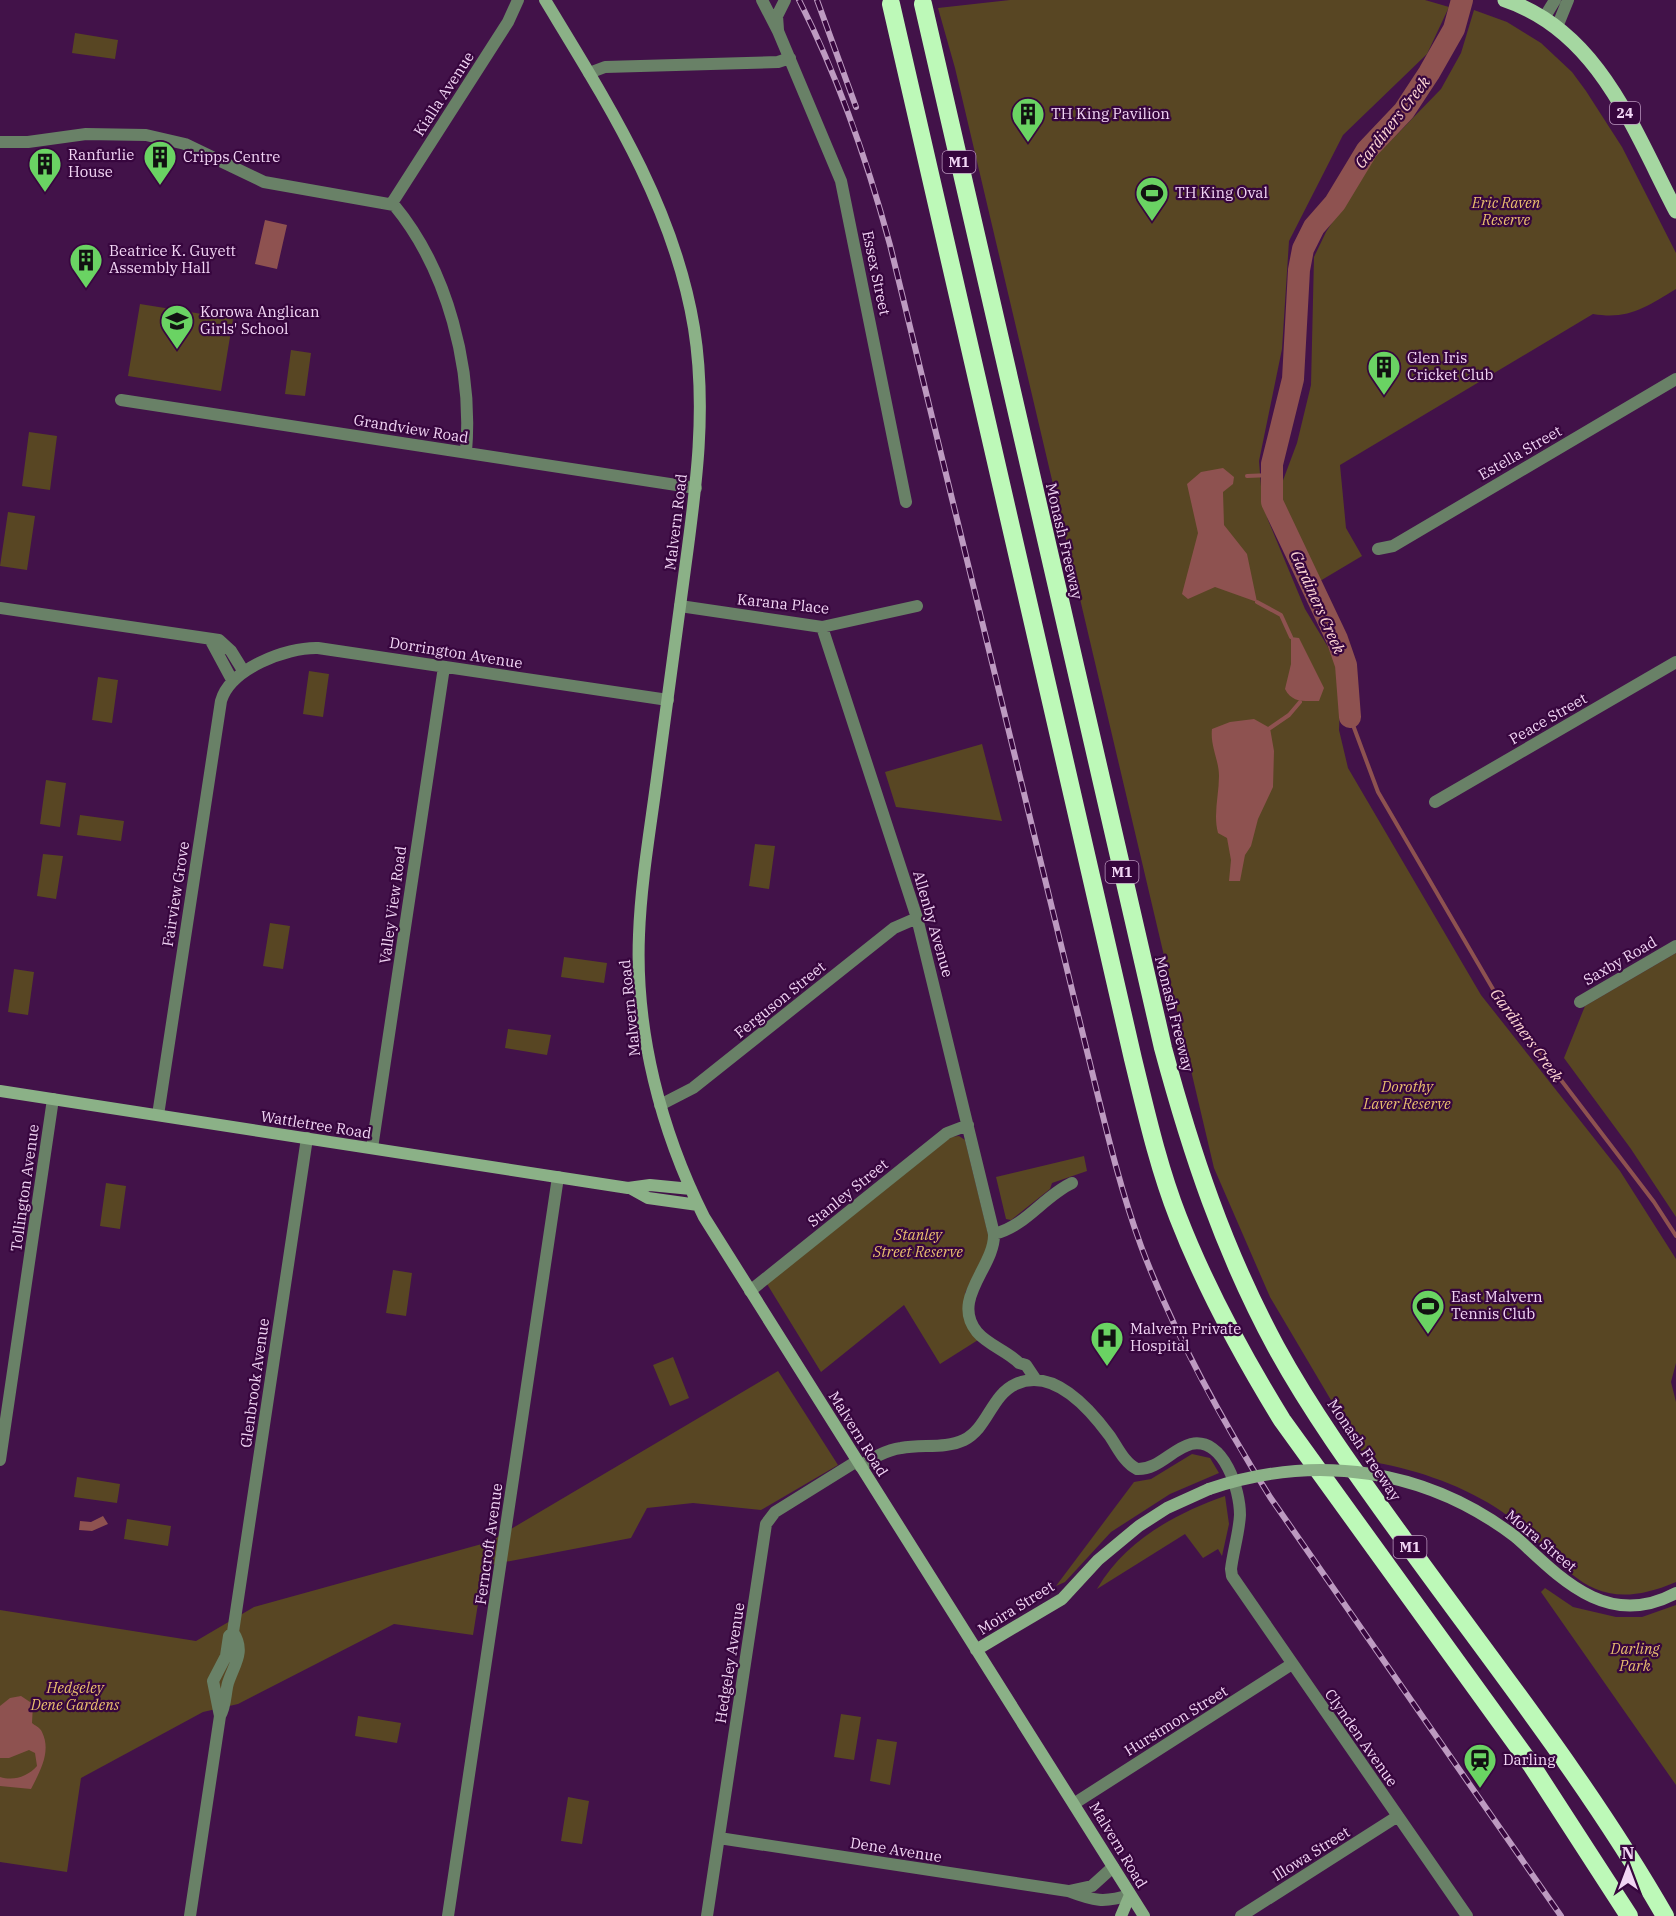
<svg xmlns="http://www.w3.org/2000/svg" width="1676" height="1916" viewBox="0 0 1676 1916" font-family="'IBM Plex Serif',serif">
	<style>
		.green { fill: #584623 }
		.water { fill: #8e5250 }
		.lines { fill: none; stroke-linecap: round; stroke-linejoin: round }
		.stream { stroke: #8e5250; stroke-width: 4 }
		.river { stroke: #8e5250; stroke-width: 22 }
		.street { stroke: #698167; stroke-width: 12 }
		.secondary { stroke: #8bb187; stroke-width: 12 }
		.primary { stroke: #a5d7a1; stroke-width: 15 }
		.highway { stroke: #bdf9b8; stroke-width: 18 }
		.rail-casing { stroke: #bd9ac1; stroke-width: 6 }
		.rail { stroke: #37063e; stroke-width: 4; stroke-dasharray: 11; stroke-linecap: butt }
		.secondary-bridge { stroke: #8bb187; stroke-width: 12 }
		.labels { text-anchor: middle; stroke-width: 4.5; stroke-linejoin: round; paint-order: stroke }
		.shield { fill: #37063e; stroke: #ba97be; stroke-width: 1.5 }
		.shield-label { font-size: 14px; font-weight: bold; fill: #f2d5f5 }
		.street-label { font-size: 15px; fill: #f2d5f5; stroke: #37063e }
		.poi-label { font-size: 15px; fill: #f2d5f5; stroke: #37063e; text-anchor: start }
		.park-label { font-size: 15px; font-style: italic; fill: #e8be6e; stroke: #37063e }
		.water-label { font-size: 16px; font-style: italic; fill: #fed6d4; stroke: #37063e }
	</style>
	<rect width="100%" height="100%" fill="#421249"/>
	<!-- green -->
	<path class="green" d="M1010,0H1425L1449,7L1427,54L1343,135L1289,241L1282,349L1259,461L1262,499L1268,520L1305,609L1328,647L1338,670L1341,686L1339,730L1348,768L1481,995L1620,1171L1676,1259V1363L1671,1382L1676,1402V1582C1579,1624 1564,1551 1495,1507C1457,1483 1411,1468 1367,1461L1270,1297L1214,1168L955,68L938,8Z
		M1474,10L1507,22L1541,43L1572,72L1586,91L1622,147L1676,253V289C1646,307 1629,320 1593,314L1340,465L1346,528L1362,556L1320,581L1282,505V483L1297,443L1311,385L1314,257L1326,232L1374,158L1441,89L1461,53Z
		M75,33L118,40L115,59L72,53Z
		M140,304L233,319L221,391L128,376Z
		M291,350L311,353L305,396L285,394Z
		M29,432L57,436L50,490L22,486Z
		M8,512L35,516L27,570L0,566Z
		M309,671L329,674L323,717L303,714Z
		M98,677L118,680L112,723L92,720Z
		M982,744L1002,821L896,807L885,772Z
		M46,780L66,783L60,827L40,824Z
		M80,815L124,821L121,841L77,835Z
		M755,844L775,846L769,889L749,886Z
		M43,854L63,856L56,899L37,896Z
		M270,923L290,926L283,969L263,966Z
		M1676,953V1217L1631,1149L1564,1058L1585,1006Z
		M564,957L607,963L604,983L561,977Z
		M14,969L34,972L28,1015L8,1012Z
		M508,1029L551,1035L547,1055L505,1048Z
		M959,1136L965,1140L989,1238L988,1247L965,1293L978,1340L940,1364L904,1305L821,1372L767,1284L951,1137Z
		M1084,1156L1087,1171L1052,1183L1050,1189L1011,1220L1006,1219L996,1177Z
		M106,1183L126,1186L120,1229L100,1226Z
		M393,1270L412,1273L406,1316L386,1313Z
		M673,1357L689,1398L670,1406L653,1365Z
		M778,1371L838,1465L761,1510L693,1503L647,1508L631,1538L484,1566L473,1635L394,1624L238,1704L203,1712L81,1778L67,1872L0,1862V1610L196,1641L254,1607L489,1542Z
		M1192,1454L1210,1458L1219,1473L1170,1494L1111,1532L1065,1582L1056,1586L1134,1482L1151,1479Z
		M77,1477L120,1484L117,1503L74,1497Z
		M1225,1496L1229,1524L1222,1556L1218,1549L1203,1558L1185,1534L1097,1589C1125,1541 1174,1514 1225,1496Z
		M127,1519L171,1526L168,1546L124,1539Z
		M1545,1588L1573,1607L1616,1617H1642L1676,1605V1785L1541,1592Z
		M841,1714L861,1717L854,1760L834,1757Z
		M358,1716L401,1723L397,1743L355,1736Z
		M877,1739L897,1742L890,1785L870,1781Z
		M568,1797L589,1801L582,1844L561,1841Z"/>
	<!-- water -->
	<path class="water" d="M265,220L287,225L277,269L255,264Z
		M1223,468L1234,477L1233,484L1223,492L1224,525L1247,554L1257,602L1215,587L1188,599L1182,594L1198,533L1187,484L1201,472Z
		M1291,637L1299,638L1324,688L1319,701C1304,701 1292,703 1285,689L1291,664Z
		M1254,719L1270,728L1274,751L1273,787L1258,819L1251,846L1245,855L1240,881H1229L1231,860L1227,838L1218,833C1213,814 1219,795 1219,776C1219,760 1210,746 1212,729L1230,722Z
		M103,1516L108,1524L92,1531L79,1530L80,1521L91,1522Z
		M21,1696L33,1704L32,1723C35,1726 40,1727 42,1732C52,1752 39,1773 31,1789L0,1786V1777C14,1781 27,1777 37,1766L35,1753L29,1750L9,1758H0V1706L10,1698Z"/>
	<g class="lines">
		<!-- stream -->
		<path class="stream" d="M1247,476L1271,475
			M1257,602L1281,615L1291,637
			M1350,717L1378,792L1497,996L1654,1202L1676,1236
			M1270,728L1289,715L1300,702"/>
		<!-- river -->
		<path class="river" d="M1350,717L1346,665L1337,639L1272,502V464L1293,379L1299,270L1303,249L1314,227L1335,203L1367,150L1404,111L1429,73L1454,29L1462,0"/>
		<!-- street -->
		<path class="street" d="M762,0L778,31L841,181L906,502
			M1544,18L1555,0
			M1557,27L1568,0
			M778,30L777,16L785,0
			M589,73L605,67L778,62L790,58
			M0,142H28L86,134L146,135L185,144L264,182L394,205C448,270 473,369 466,452
			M392,203L508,22L518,0
			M121,400L696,488
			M1378,549L1393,546L1676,379
			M680,606L822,627L917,606
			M0,608L219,640L231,651L244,672
			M822,627L917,918L994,1234C995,1267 950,1299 977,1332C988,1345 1007,1351 1019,1363L1026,1365L1036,1380
			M211,641L232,680
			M1435,802L1676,662
			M1580,1002L1676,946
			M660,1105L693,1088L894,928L917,918
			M158,1115L221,701C230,669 286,647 318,648L668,700
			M372,1148L444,667
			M994,1234C1025,1227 1044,1196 1072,1183
			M750,1291L947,1133L968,1125
			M0,1460L53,1099
			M860,1466C873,1458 886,1450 901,1448C922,1444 945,1449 964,1440C988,1428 991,1395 1016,1384C1053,1367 1089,1408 1109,1435C1117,1446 1124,1463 1137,1469C1158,1470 1172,1449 1191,1444C1224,1437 1240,1490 1240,1515C1239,1533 1233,1552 1231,1569L1232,1576L1467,1916
			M220,1716L213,1681L226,1656L229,1636L233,1632L307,1138
			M1075,1803L1292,1664
			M719,1838L1068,1891C1094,1901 1104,1903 1130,1895
			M1069,1891L1092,1886L1113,1867
			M190,1916L220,1716C226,1706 225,1694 228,1683C234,1664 246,1652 233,1632
			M448,1916L558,1177
			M707,1916L766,1524L775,1512L857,1461
			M1241,1916L1398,1816"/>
		<!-- secondary -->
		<path class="secondary" d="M545,0C608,104 674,206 694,328C707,409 696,488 685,569C676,636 667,703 658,770C651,825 641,880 639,935C635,1032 661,1131 704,1217L1144,1916
			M0,1091L628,1188L650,1185L691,1189
			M630,1188L648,1198L698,1205
			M1517,1538C1563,1581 1609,1629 1676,1593
			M976,1650L1062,1599L1098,1560L1139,1526L1167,1508L1209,1489
			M1121,1916L1130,1895"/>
		<!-- primary -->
		<path class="primary" d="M1505,0C1599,31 1634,131 1676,211"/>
		<!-- highway -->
		<path class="highway" d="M891,4L1133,1059C1146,1112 1158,1166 1178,1217C1206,1289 1242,1355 1282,1420L1532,1766L1629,1916
			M923,4L1163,1048C1191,1152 1224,1251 1276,1347C1312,1413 1358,1476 1402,1537C1492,1662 1588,1782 1665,1916"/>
		<defs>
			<path id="rail" d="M799,0C839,79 867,160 890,245L1096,1088C1109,1141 1122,1194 1141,1246C1174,1334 1220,1417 1270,1497L1561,1916
				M817,0L856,107"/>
		</defs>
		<!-- rail casing -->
		<use href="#rail" class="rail-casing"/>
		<!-- rail -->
		<use href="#rail" class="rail"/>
		<!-- secondary-bridge -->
		<path class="secondary-bridge" d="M1209,1489C1316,1453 1426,1468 1517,1538"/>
	</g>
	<!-- icons -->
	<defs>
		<symbol id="building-pin" viewBox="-11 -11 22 30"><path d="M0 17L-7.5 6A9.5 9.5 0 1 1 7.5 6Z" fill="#6ad363" stroke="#37063e"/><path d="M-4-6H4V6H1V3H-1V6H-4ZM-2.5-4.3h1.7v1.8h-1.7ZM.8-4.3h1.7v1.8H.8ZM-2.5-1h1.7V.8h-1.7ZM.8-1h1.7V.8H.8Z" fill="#111"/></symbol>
		<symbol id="stadium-pin" viewBox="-11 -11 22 30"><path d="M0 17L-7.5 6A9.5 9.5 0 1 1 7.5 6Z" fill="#6ad363" stroke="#37063e"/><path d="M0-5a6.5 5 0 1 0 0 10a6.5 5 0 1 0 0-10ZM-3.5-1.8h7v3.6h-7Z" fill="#111"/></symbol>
		<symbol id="school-pin" viewBox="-11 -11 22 30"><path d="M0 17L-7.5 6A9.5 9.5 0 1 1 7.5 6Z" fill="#6ad363" stroke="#37063e"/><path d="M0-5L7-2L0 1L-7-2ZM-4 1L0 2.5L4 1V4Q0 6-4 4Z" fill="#111"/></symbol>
		<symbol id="hospital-pin" viewBox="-11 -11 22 30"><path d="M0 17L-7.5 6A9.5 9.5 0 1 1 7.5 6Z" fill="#6ad363" stroke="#37063e"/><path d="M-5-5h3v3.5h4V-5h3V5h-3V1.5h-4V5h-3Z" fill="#111"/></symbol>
		<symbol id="station-pin" viewBox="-11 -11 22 30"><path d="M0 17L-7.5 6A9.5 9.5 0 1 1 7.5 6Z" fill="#6ad363" stroke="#37063e"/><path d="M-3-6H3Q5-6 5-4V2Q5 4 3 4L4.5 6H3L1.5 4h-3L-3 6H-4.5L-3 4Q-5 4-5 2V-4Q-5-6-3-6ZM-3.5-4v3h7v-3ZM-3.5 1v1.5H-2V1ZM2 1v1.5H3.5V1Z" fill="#111"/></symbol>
	</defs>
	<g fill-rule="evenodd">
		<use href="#building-pin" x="1009" y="95" width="38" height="52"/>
		<use href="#building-pin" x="141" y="138" width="38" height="52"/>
		<use href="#building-pin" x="26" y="145" width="38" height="52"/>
		<use href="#stadium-pin" x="1133" y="174" width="38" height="52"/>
		<use href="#building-pin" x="67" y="241" width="38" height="52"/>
		<use href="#school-pin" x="158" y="302" width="38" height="52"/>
		<use href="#building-pin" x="1365" y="348" width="38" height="52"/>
		<use href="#stadium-pin" x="1409" y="1287" width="38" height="52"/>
		<use href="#hospital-pin" x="1088" y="1319" width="38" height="52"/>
		<use href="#station-pin" x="1461" y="1741" width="38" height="52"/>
	</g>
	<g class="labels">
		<!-- shield labels -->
		<g class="shield">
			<rect x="1610" y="102" width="30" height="22" rx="4.5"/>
			<rect x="942.5" y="151" width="33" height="22" rx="4.5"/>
			<rect x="1105.5" y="861" width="33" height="22" rx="4.5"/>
			<rect x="1393.5" y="1536" width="33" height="22" rx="4.5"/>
		</g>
		<g class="shield-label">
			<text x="1625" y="118">24</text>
			<text x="959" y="167">M1</text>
			<text x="1122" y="877">M1</text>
			<text x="1410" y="1552">M1</text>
		</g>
		<!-- street labels -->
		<g class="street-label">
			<text transform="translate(444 94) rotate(-57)" y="5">Kialla Avenue</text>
			<text transform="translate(876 273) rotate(78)" y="5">Essex Street</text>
			<text transform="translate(411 429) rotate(9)" y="5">Grandview Road</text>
			<text transform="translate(1520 453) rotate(-30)" y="5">Estella Street</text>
			<text transform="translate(676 522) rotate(-83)" y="5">Malvern Road</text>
			<text transform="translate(1064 541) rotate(77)" y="5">Monash Freeway</text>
			<text transform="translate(783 604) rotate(6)" y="5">Karana Place</text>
			<text transform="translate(456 653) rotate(9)" y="5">Dorrington Avenue</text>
			<text transform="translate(1548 719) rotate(-30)" y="5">Peace Street</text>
			<text transform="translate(176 894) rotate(-81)" y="5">Fairview Grove</text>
			<text transform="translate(393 905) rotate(-82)" y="5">Valley View Road</text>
			<text transform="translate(933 924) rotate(74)" y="5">Allenby Avenue</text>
			<text transform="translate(1620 961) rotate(-30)" y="5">Saxby Road</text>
			<text transform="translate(780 1000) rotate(-39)" y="5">Ferguson Street</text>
			<text transform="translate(630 1008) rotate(-96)" y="5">Malvern Road</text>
			<text transform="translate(1174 1014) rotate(76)" y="5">Monash Freeway</text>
			<text transform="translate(316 1125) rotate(9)" y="5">Wattletree Road</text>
			<text transform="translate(25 1188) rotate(-82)" y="5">Tollington Avenue</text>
			<text transform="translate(848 1193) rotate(-39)" y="5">Stanley Street</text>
			<text transform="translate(255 1383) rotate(-82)" y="5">Glenbrook Avenue</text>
			<text transform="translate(858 1434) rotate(58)" y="5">Malvern Road</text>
			<text transform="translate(1364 1450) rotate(56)" y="5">Monash Freeway</text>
			<text transform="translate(1541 1541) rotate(40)" y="5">Moira Street</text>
			<text transform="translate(489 1544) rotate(-82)" y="5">Ferncroft Avenue</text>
			<text transform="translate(1016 1608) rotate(-32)" y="5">Moira Street</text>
			<text transform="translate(730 1663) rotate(-81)" y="5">Hedgeley Avenue</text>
			<text transform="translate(1176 1721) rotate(-32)" y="5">Hurstmon Street</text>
			<text transform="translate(1361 1738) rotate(55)" y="5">Clynden Avenue</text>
			<text transform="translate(1118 1845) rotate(59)" y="5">Malvern Road</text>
			<text transform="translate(896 1850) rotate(9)" y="5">Dene Avenue</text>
			<text transform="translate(1311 1854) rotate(-32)" y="5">Illowa Street</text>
		</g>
		<!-- poi labels -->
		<g class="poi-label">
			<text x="1051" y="119">TH King Pavilion</text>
			<text x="68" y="160">Ranfurlie<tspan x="68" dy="17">House</tspan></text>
			<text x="183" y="162">Cripps Centre</text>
			<text x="1175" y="198">TH King Oval</text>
			<text x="109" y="256">Beatrice K. Guyett<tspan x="109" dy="17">Assembly Hall</tspan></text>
			<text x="200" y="317">Korowa Anglican<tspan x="200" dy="17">Girls' School</tspan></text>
			<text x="1407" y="363">Glen Iris<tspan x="1407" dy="17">Cricket Club</tspan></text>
			<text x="1451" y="1302">East Malvern<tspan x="1451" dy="17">Tennis Club</tspan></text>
			<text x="1130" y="1334">Malvern Private<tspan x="1130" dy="17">Hospital</tspan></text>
			<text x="1503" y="1765">Darling</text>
		</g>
		<!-- park labels -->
		<g class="park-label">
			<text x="1506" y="208">Eric Raven<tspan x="1506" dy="17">Reserve</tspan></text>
			<text x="1407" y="1092">Dorothy<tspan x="1407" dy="17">Laver Reserve</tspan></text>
			<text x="918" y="1240">Stanley<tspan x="918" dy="17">Street Reserve</tspan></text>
			<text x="1635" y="1654">Darling<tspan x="1635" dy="17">Park</tspan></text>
			<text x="75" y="1693">Hedgeley<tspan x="75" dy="17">Dene Gardens</tspan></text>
		</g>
		<!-- water labels -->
		<g class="water-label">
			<text transform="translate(1392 122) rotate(-52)" y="6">Gardiners Creek</text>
			<text transform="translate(1318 602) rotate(66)" y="6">Gardiners Creek</text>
			<text transform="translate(1527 1035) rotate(54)" y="6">Gardiners Creek</text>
		</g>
	</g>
	<!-- north arrow -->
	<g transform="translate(1628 1868)" stroke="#37063e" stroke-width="4.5" paint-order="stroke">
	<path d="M0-4.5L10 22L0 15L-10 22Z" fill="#f2d5f5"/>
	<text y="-9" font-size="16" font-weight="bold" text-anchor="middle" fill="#f2d5f5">N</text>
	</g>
</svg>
